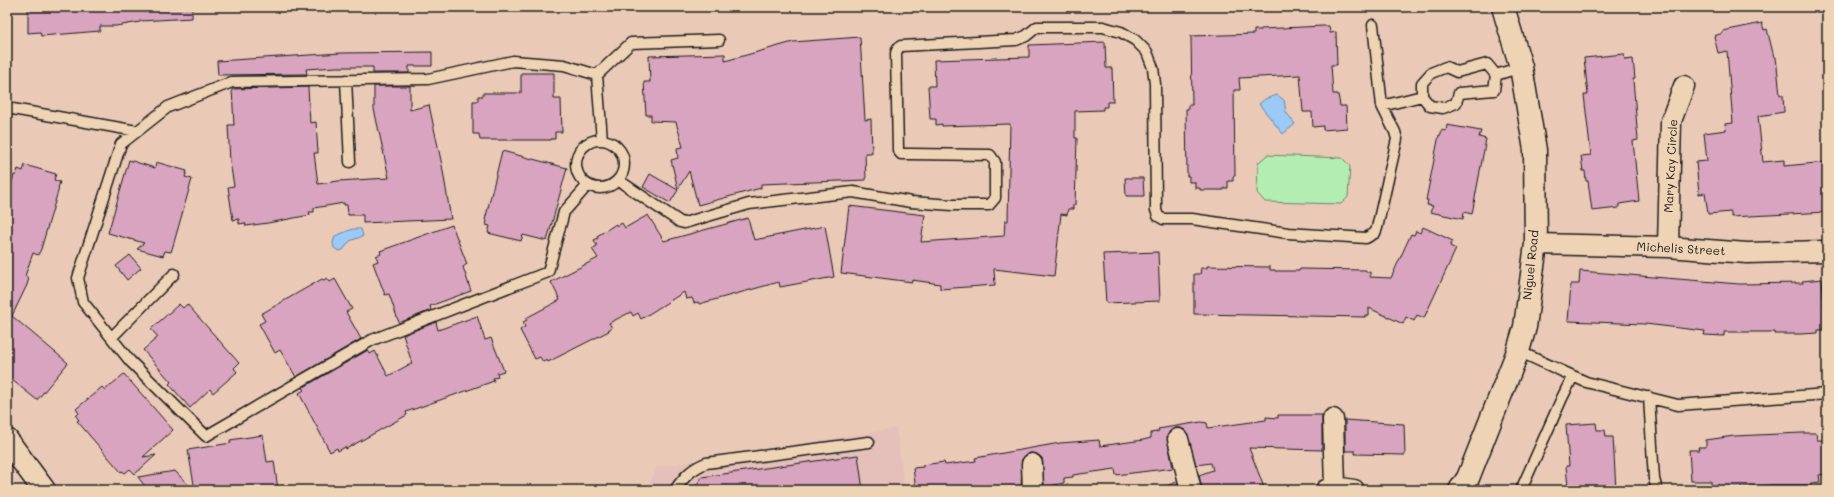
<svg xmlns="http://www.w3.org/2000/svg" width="1834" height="497" viewBox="0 0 1834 497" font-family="Mali,sans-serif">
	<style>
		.built { fill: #e5bfb9 }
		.green { fill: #b4edb1; stroke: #688466 }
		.water { fill: #9bcaf7; stroke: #68849f }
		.building { fill: #d8a4bf; stroke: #1c1c1c }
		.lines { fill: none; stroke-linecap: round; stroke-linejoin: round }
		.service-casing { stroke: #1c1c1c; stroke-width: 13 }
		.minor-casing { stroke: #1c1c1c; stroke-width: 23 }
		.secondary-casing { stroke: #1c1c1c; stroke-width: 25 }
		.service { stroke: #efd3b5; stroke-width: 10 }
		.minor { stroke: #efd3b5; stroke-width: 20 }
		.secondary { stroke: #efd3b5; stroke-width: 22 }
		.labels { text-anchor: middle; stroke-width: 3; stroke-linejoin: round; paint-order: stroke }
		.street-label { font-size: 12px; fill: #1c1c1c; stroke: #efd3b5 }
	</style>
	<rect width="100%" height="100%" fill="#eacab7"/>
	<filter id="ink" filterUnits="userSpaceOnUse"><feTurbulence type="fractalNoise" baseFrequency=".025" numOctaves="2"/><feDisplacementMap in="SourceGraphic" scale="8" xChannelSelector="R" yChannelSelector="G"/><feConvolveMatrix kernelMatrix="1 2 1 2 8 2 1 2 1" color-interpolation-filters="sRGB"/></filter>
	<g filter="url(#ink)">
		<!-- built -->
		<path class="built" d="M896,428L905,490H629L649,485L657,467Z"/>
		<!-- green -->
		<path class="green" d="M1267,155L1342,158L1350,166L1348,197L1341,204L1265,202L1257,193L1258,163Z"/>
		<!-- water -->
		<path class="water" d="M1277,95L1284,100L1286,112L1295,124L1283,134L1259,104L1265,99Z
			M353,229H361L363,236L350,241L343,250L339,251L334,248L333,243L335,236Z"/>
		<!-- building -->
		<path class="building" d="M28,7H192V18L140,21V22L116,26H100V31L41,36L40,32L28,33Z
			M1762,23L1764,30L1767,29L1774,57H1776L1780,95H1783L1784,112L1758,116L1763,162L1784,160V166L1827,162V212L1731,217V212L1708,214L1705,193L1699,194L1696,162L1707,161L1704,133L1726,130L1725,124L1733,123L1727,51L1718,53L1714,36L1723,33V31Z
			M1323,26H1329L1330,33L1336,32L1337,65H1331L1333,94H1338L1340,106H1346L1347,128L1323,130V126L1313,127L1312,112H1303L1300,75L1239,78L1240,90H1234L1235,176H1233V181H1228V188H1224V190H1200V188H1195V182H1189V176H1187L1186,109H1188V105H1192L1191,36L1254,34V30H1261V29Z
			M860,37L865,120L871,119L872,153H865L866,180L761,184V188L698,205L689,171L678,189L671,160L678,158L677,148L683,147L676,122L651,121V115H646L644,82H650L649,56L725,54V61L793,42Z
			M1105,42L1106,68H1112L1113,102H1107V107H1103V110L1075,111V138H1077L1075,205H1073V209H1068L1067,215L1061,214L1054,276L994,269L995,285L940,289V284L912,280V282L841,273L849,206L925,215L921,242L1004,236L1005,221H1008L1010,124L942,126V124L936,125V119H930L928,86H935L934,60L1029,57V45Z
			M432,52V66H409V73H373V67H337L306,69L307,74L218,75L217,61L341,53Z
			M1624,54L1625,60L1633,59L1635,79H1633L1638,140L1633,141L1639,201L1619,204V208L1592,211L1588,181H1586L1585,171H1583L1581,156L1591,155L1584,95H1588L1584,58Z
			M521,73H554V99H561L562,132H555V139H551V140H480L479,134H473V101H478V96H483V93H521Z
			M374,86H410V110L429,105L442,165L451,219L363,223V215H348L347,205H344V203L314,208V212H309L310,215L268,223L246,226L245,223L239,224V219L233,220L228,187L234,186L230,162L228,125H234L232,89L308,87L310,123L316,122L318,153H314L318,184L338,181L389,178L374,109Z
			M1447,125L1481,131L1479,137L1486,139L1472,214L1464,212L1463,219L1430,212L1433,206L1427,205L1428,200H1426L1439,135H1441V130L1446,131Z
			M502,151L567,168L547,241L523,235L521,241L488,233L490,226L486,225L487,221L485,220Z
			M129,160L155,168L156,162L187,171L185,177L192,179L173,246L171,252L165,251L163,256L137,249L144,243L108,233Z
			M25,165L56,174L54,180L60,182L58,188H59L41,249L38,255L33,253L25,276L29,278L27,285L12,316L68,363L37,400L7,376V200L14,175H16L18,169L23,171Z
			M650,174L678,190L670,203L643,187Z
			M1125,178H1143L1144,196H1126Z
			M648,215L664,241L748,218L754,240L825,226L834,277L780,287L779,282L699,304L698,302L694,303L692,298L686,299L684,292L641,319L638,313L633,316L631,312L609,323L612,328L608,330L609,331L548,362L547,360L543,362L540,357L535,359L520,330L525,327L523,322L527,320L526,318L560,300L551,282L598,258L592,249L597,246L594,240L598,238L597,236L616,224L617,226L622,223L625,228Z
			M452,225L467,264L463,267L471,291L430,306L431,310L399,323L389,294L385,295L373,263L378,261L376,256L381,254L380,251Z
			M1423,227L1453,241L1450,246L1456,249L1424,318L1417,315L1414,321L1406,317L1403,324L1369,308V316H1364L1365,317L1194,314V274H1200L1201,268H1207V266L1270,267V270H1275V271H1299L1300,269L1366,270V272H1370V277L1391,278L1411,234L1414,235L1416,231L1420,233Z
			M1158,252L1160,301L1106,303L1103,254Z
			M130,255L141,268L127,280L116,266Z
			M1580,271L1739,284L1803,283L1802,281L1822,279L1826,330H1818V333L1800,334H1775V332H1724V336L1704,335L1705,331L1645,324L1568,321L1571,284H1579Z
			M327,278L330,282L335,279L352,309L346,312L361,339L296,377L280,350L275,353L259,324L265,321L261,314L322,279L324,280Z
			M179,304L183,308L187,304L239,363L234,368L237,372L213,393L210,389L190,408L169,384L171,382L143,350L158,337L151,329Z
			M477,316L485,340L491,338L504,371L497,373L498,377L493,378L494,381L406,412L407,415L346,449L345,447L338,451L337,448L330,452L299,393L304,390L302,388L368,350L370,354L375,351L388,376L412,363L403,335L436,322L438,330Z
			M124,374L173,430L143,457L156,455L135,474L130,469L125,473L122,471L121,472L77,421L79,420L76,416L79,413L76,409L102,387L105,390Z
			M1278,415H1322V450L1249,448L1265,490H1202L1199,475L1213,470L1211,463L1196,465L1186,431L1181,428H1176L1170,431L1167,436L1173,468L1116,475L1115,469L1073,475V477L1064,478V483L1044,487L1042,458L1037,454L1031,453L1026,455L1022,459L1021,490H916L913,468L923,467V465L944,462L945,465L976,461L975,458L1060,443L1099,440L1100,446L1143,440L1151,438V433L1156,432L1159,431L1158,429L1201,422L1207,423L1208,428L1266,420V417L1278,418Z
			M1345,420L1404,424L1405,455L1355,454V451H1345Z
			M1596,423L1597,430H1605L1606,437H1613L1616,490H1575L1574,486L1568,487L1566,466H1569L1566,425Z
			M1802,433H1816L1817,440H1825L1827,474L1819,475L1820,482L1811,483V485H1771L1711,490V481H1691L1689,450H1699L1698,447H1706V440L1734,436Z
			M263,435L267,462L274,461L278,490H195L188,450L231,443L230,440Z
			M858,455L863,490H693L702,477Z
			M175,471L193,490H145L144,485L138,477Z
			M1177,482L1179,490H1162L1161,488Z"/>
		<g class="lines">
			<defs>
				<path id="service" d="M1373,25L1382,106L1422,96
					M1487,64L1496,75L1494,90L1459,93L1456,103L1443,108L1430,106L1422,96V83L1431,73L1446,67L1457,72Z
					M597,75L631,43L719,40
					M1496,75L1521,67
					M346,80L350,162
					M7,108L137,131
					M576 164a24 24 0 1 1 48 0a24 24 0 1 1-48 0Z
					M618,180L680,222L684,223L749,204L853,192L911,202L952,205H989L995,198V162L990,155L909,154H901L898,150L896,53L898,48L901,46L1016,40L1026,36L1037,27H1103L1121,32L1135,40L1147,52L1153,68L1155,84L1156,210L1158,216L1163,219H1192L1288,233L1366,238L1375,233L1377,228L1397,139L1395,132L1382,106
					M588,185L564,212L548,272L372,340L206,436L130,361L83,302L78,278L121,144L168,107L232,82L428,79L513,61L564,65L597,75L602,140
					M112,337L174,274
					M1518,351L1586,382L1678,405L1827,394
					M1649,397L1654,479L1657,490
					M675,490C684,477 691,469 706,463L869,442
					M1521,490L1562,398L1573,376"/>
				<path id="minor" d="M1536,244L1668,247L1747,253L1827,251
					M1668,247L1671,121L1684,86
					M1333,419L1335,487
					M1178,439L1191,490
					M1032,464L1033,490
					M1326,490L1335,487L1354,490"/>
				<path id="secondary" d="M7,440L44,490
					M1460,490L1468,478L1518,351L1525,327L1536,244L1535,150L1521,67L1503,7"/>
			</defs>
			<!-- service casing -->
			<use href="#service" class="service-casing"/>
			<!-- minor casing -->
			<use href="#minor" class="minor-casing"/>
			<!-- secondary casing -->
			<use href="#secondary" class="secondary-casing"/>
			<!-- service -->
			<use href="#service" class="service"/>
			<!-- minor -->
			<use href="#minor" class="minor"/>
			<!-- secondary -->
			<use href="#secondary" class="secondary"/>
		</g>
	</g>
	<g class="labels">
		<!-- street labels -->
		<g class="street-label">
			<text transform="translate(1671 166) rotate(-87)" y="4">Mary Kay Circle</text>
			<text transform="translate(1681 249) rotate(3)" y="4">Michelis Street</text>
			<text transform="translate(1531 265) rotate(-84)" y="4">Niguel Road</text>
		</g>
	</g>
	<!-- margin -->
	<rect width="1834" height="497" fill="none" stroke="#efd3b5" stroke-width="24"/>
	<rect x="12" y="12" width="1810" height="473" fill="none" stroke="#1c1c1c" stroke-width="1.5" filter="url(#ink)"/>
</svg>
